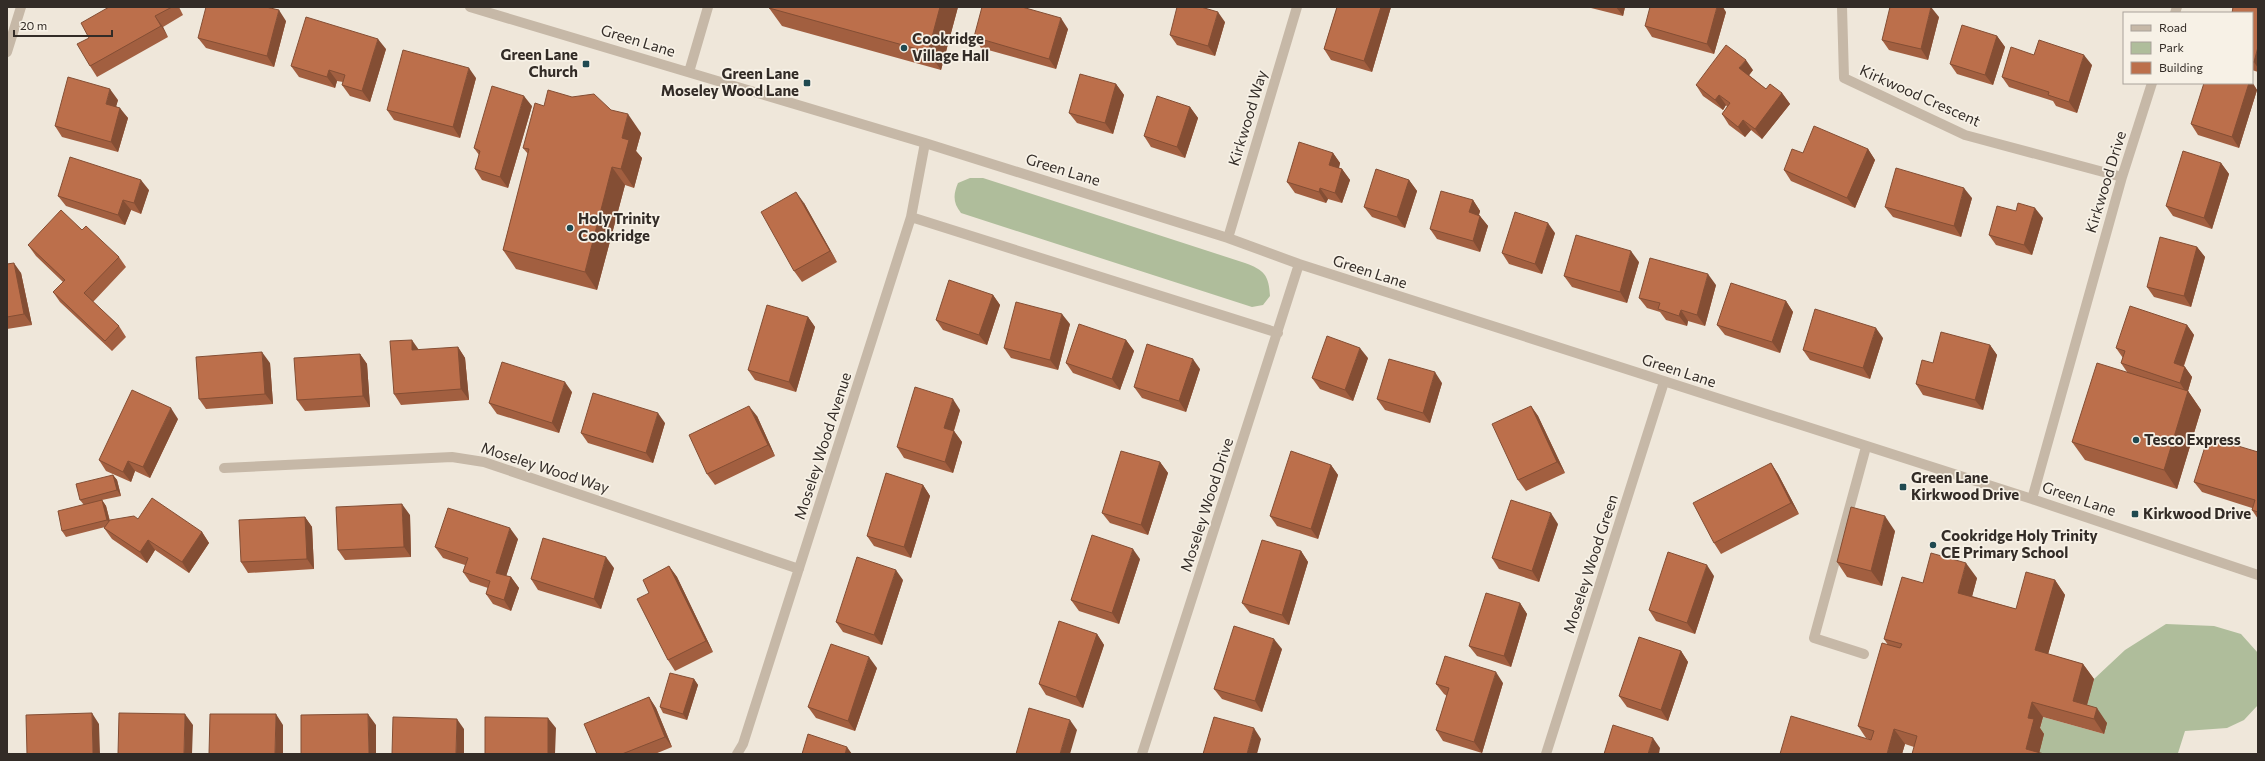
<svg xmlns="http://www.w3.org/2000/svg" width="2265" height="761" viewBox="0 0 2265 761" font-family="Commissioner,sans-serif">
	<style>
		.green { fill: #afbd9b }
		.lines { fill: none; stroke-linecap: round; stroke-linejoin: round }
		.service { stroke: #c6b8a7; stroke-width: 10 }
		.minor { stroke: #c6b8a7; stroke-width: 10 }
		.wall { fill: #a25f40 }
		.shaded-wall { fill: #844e34 }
		.building { fill: #bc6f4b; stroke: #844e34 }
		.poi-dot { fill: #204a51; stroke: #f7f1e6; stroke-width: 1.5 }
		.labels { text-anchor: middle; stroke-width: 3.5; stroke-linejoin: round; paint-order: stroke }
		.poi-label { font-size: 15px; font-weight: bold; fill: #332c27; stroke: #f7f1e6; text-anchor: start }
		.street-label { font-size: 15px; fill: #332c27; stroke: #f7f1e6 }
	</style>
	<rect width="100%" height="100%" fill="#efe7da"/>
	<!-- green -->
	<path class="green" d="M970,178H983L1245,263C1264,270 1269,275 1270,296L1263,305L1252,307L961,213C953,203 953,195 958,183Z
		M2166,624L2214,626L2241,634L2258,653V705L2244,720L2227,728L2185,731L2178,753L2180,754H2039V733L2043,717L2104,734L2084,716L2094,679L2125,650Z"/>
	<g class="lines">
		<!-- service -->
		<path class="service" d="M1864,654L1814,638L1866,447"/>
		<!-- minor -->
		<path class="minor" d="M470,7L925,143L1228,238L1299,264L2032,499L2258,575
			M1842,7L1844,78L1965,135L2122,177
			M2175,13L2177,7
			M7,52L21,7
			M689,72L708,7
			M911,217L1278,333
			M1228,238L1297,7
			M224,468L452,457L484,462L799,569
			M2032,499L2122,177L2152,83
			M737,754L743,744L911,217L925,143
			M1142,754L1299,264
			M1546,754L1664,382"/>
	</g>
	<!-- wall -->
	<path class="wall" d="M109,7H179L183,15L163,27L168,37L97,77L90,66L89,38Z
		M958,7L941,70L782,26L769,8Z
		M1337,7H1391L1372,72L1331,60L1324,49Z
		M1587,7H1625L1623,16Z
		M2258,8V72L2252,70V13Z
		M1726,12L1714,54L1652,37L1645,26Z
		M1939,17L1928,60L1889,50L1882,40Z
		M286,21L274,67L206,48L198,38Z
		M1225,22L1215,56L1177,45L1170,35Z
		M1068,29L1056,69L981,48L974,37Z
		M1997,36L2005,47L1993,85L1957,74L1950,64Z
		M386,49L370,102L350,96L342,85L343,82L337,81L335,88L299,77L291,66Z
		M2034,55L2092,65L2077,113L2056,106L2053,101L2009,87L2002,77Z
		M1753,70L1749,75L1766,89L1782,93L1790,104L1762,139L1751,130L1745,137L1729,125L1722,114L1727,107L1726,105L1723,110L1703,96L1696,85Z
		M476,78L460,138L394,120L387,110Z
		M2252,82L2257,90L2239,148L2198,135L2191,124L2252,83Z
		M1116,84L1124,95L1113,134L1077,123L1069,113Z
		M118,100L116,106L128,118L118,152L62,137L55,126Z
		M532,106L508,188L482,180L475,169L479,155L474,148Z
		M1190,107L1198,118L1185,158L1151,147L1144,136Z
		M611,110L641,133L636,151L642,158L634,188L625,185L597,290L516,269L503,250L528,154L523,148Z
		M1868,149L1875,160L1855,208L1791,181L1784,170L1803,153Z
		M1333,153L1340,163L1339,168L1342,169L1350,180L1342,203L1328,199L1326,203L1295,193L1287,182Z
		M2221,163L2229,174L2212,229L2173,216L2166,206Z
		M1409,180L1417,191L1405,228L1372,217L1364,207Z
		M149,190L141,214L131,210L125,225L66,206L58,196Z
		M1972,198L1961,237L1893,217L1885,207Z
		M1473,200L1480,211L1479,215L1488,226L1480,252L1437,239L1430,229Z
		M804,203L837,262L802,282L794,271Z
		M2016,211L2043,218L2032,255L1996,245L1989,235Z
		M82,230L119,257L126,267L93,302L119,326L126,337L112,351L60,302L53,292L63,282L36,256L28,245Z
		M1555,233L1542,274L1509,264L1502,253Z
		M2197,247L2205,257L2191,307L2154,297L2147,287Z
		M1639,262L1627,303L1572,287L1564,276Z
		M7,264L21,273L32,325L7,329Z
		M1716,285L1705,326L1688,321L1687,326L1666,320L1660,312L1647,308L1639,298Z
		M993,295L1000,305L987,345L943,330L936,320Z
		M1786,301L1793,312L1780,353L1725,335L1717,325Z
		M808,317L815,327L796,392L755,380L748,370Z
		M1070,324L1058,370L1011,358L1004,348Z
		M2187,325L2194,335L2184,366L2192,377L2188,391L2201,410L2177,489L2085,460L2072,442L2127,372L2121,363L2123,358L2116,348Z
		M1883,338L1870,379L1810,360L1803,350Z
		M1126,340L1134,351L1120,390L1073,373L1066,363Z
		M1990,345L1997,355L1983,410L1923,395L1916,384L1933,363Z
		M458,347L465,358L469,400L401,405L394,394Z
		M360,354L367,364L370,407L305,411L297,400Z
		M1368,358L1353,401L1320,389L1312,378Z
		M270,363L273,404L206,409L199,399Z
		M1200,369L1186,412L1142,398L1134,387Z
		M1442,383L1430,423L1385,410L1377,399Z
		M572,392L559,433L497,414L489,403Z
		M1531,406L1538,416L1565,473L1526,491L1518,480Z
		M960,410L954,431L962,442L953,473L904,458L897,447Z
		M757,416L775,456L715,485L707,474Z
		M178,419L150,478L135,471L131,482L106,471L99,460Z
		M665,423L653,463L588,443L581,433Z
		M2258,452V519L2252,510V508L2202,492L2194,482Z
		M1160,462L1168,473L1148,535L1110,523L1102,513Z
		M1771,463L1778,474L1799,514L1721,554L1714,543Z
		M1331,465L1338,475L1318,539L1277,526L1270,516Z
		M113,475L117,480L121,496L102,500L106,506L110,521L138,519L202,532L209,543L189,573L155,550L147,563L112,539L104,528L105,527L66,537L62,531L84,505L80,500Z
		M923,485L930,496L911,558L874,546L867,536Z
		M410,515L411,557L345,560L338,550Z
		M305,517L312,527L314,569L248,573L241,562Z
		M1558,524L1539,582L1499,569L1492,558Z
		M1895,531L1882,586L1847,577L1837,562Z
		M518,539L506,576L511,577L519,588L511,611L493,604L486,594L488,588L470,582L463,572L465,565L443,558L435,547Z
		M1301,551L1308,562L1289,625L1250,613L1242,603Z
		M1140,559L1119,624L1079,611L1071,600Z
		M669,566L677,577L713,652L675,671L668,660L649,593Z
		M614,568L601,609L538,590L531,579Z
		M1714,576L1695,634L1656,621L1649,610Z
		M1977,578L1972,596L2016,609L2055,580L2065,595L2048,654L2083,664L2094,679L2087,705L2107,723L2104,734L2043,717L2040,728L2044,734L2039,753L1914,747L1905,744L1902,754L1866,738L1858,726L1888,645L1884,639L1923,583Z
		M903,580L882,645L843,632L836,622Z
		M1520,603L1527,614L1511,667L1477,656L1469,646Z
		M1097,634L1104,645L1083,708L1046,695L1039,684Z
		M1282,649L1262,712L1222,699L1214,689Z
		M1681,651L1688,662L1668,721L1627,707L1619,696Z
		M877,668L855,731L816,718L808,707Z
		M694,679L698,685L687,720L663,713L660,707Z
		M1503,683L1482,753L1443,741L1436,730L1447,696L1444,694L1436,684Z
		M649,697L656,708L672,747L655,754H597Z"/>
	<!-- shaded-wall -->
	<path class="shaded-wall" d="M940,7H958L941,70L928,52Z
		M1381,7H1391L1372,72L1364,61Z
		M1616,7H1625L1623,16Z
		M1717,7H1723L1726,12L1714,54L1707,44Z
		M1931,7L1939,17L1928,60L1921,49Z
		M279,10L286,21L274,67L267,56Z
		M1218,12L1225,22L1215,56L1208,46Z
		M155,16L163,27L168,37L161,26Z
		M1061,18L1068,29L1056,69L1049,59Z
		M1997,36L2005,47L1993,85L1985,75Z
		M378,39L386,49L370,102L362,91Z
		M2258,47V68L2254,62Z
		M2084,55L2092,65L2077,113L2069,102Z
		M1746,60L1753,70L1747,78L1739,68Z
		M469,68L476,78L460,138L453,127Z
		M329,70L337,81L335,88L327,77Z
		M2252,82L2257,90L2239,148L2232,137L2249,83H2252Z
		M1116,84L1124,95L1113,134L1105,123Z
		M110,89L118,100L114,114L106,104Z
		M1782,93L1790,104L1762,139L1755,129Z
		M1719,95L1726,105L1723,110L1715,100Z
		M524,96L532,106L508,188L500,177Z
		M1190,107L1198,118L1185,158L1177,147Z
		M120,108L128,118L118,152L111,142Z
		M628,114L641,133L636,151L642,158L634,188L621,169L622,138Z
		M1743,120L1751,130L1745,137L1738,127Z
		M1868,149L1875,160L1855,208L1847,198Z
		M1333,153L1340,163L1337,175L1329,165Z
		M2221,163L2229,174L2212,229L2204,218Z
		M612,167L625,185L597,290L585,272Z
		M1342,169L1350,180L1342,203L1335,193Z
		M141,180L149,190L141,214L134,203Z
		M1409,180L1417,191L1405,228L1397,217Z
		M1320,188L1328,199L1326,203L1319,192Z
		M1964,188L1972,198L1961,237L1954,226Z
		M796,192L804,203L837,262L830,251Z
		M123,200L131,210L125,225L118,215Z
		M1473,200L1480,211L1476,223L1469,212Z
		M2035,208L2043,218L2032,255L2024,245Z
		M1480,216L1488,226L1480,252L1473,241Z
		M1548,223L1555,233L1542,274L1535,264Z
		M2197,247L2205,257L2191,307L2184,296Z
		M1631,251L1639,262L1627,303L1620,292Z
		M14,263L21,273L32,325L24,314Z
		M1708,274L1716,285L1705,326L1697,315Z
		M993,295L1000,305L987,345L979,335Z
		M1786,301L1793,312L1780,353L1772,342Z
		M1681,310L1688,321L1687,326L1679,316Z
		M1062,314L1070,324L1058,370L1050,360Z
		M808,317L815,327L796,392L789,382Z
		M2187,325L2194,335L2181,373L2174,363Z
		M1876,328L1883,338L1870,379L1863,368Z
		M412,340L419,350H412Z
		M1126,340L1134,351L1120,390L1112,379Z
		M1990,345L1997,355L1983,410L1975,400Z
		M458,347L465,358L469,400L461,389Z
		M1360,348L1368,358L1353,401L1345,390Z
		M262,352L270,363L273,404L265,394Z
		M360,354L367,364L370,407L363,396Z
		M1193,359L1200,369L1186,412L1179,401Z
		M2185,367L2192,377L2187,394L2180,383Z
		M1435,372L1442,383L1430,423L1423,413Z
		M565,382L572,392L559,433L552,423Z
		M2188,391L2201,410L2177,489L2164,470Z
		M953,399L960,410L951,439L944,428Z
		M749,406L757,416L775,456L768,445Z
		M1531,406L1538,416L1565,473L1557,462Z
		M171,408L178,419L150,478L143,467Z
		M658,413L665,423L653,463L646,453Z
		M954,431L962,442L953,473L945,462Z
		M128,461L135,471L131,482L123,472Z
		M1160,462L1168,473L1148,535L1141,525Z
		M1771,463L1778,474L1799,514L1791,503Z
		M1331,465L1338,475L1318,539L1311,529Z
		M113,475L117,480L121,496L117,490Z
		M923,485L930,496L911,558L904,547Z
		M102,500L106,506L111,526L107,520Z
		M402,504L410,515L411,557L404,547Z
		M1551,513L1558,524L1539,582L1532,571Z
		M1885,516L1895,531L1882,586L1871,571Z
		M305,517L312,527L314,569L307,559Z
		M510,528L518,539L504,583L496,573Z
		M202,532L209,543L189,573L182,562Z
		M148,540L155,550L147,563L140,552Z
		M1133,549L1140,559L1119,624L1112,613Z
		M1301,551L1308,562L1289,625L1282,615Z
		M606,557L614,568L601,609L594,599Z
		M1966,563L1977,578L1969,608L1958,593Z
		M1707,565L1714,576L1695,634L1687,623Z
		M669,566L677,577L713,652L706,641Z
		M896,570L903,580L882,645L874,635Z
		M511,577L519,588L511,611L504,600Z
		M2055,580L2065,595L2045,665L2035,650Z
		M1520,603L1527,614L1511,667L1504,656Z
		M1097,634L1104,645L1083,708L1076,697Z
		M1274,639L1282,649L1262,712L1255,701Z
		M1681,651L1688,662L1668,721L1661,710Z
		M869,657L877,668L855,731L848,721Z
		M2083,664L2094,679L2084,716L2073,701Z
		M1496,672L1503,683L1482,753L1474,742Z
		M694,679L698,685L687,720L683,714Z
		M649,697L656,708L672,747L665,737Z
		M2032,702L2043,717L2040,728L2044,734L2039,754L2026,749L2028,718Z
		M2097,708L2107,723L2104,734L2094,719Z
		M92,713L99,724L100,754H93Z
		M185,714L193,725L192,754H184Z
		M276,714L283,725V754H275Z
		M368,714L376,725V754H369Z
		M548,718L556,728L555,754H548Z
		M457,719L464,729V754H456Z
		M1070,720L1077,730L1070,754H1060Z
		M1254,728L1261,739L1257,754H1247Z
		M1894,729L1905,744L1902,754H1887Z
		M1653,738L1660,748L1659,754H1648Z
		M847,747L852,754H845Z"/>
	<!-- building -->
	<path class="building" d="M109,7H172L155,16L161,26L90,66L77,44L89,38L81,23Z
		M206,7H266L279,10L267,56L198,38Z
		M769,7H940L928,52L769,8Z
		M982,7H1022L1061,18L1049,59L974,37Z
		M1177,7H1201L1218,12L1208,46L1170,35Z
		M1337,7H1381L1364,61L1324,49Z
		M1650,7H1717L1707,44L1645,26Z
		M1890,7H1931L1921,49L1882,40Z
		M2233,7H2253L2258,8V47L2254,62H2252V13H2232Z
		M306,17L378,39L362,91L342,85L345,75L329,70L327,77L291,66Z
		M1962,25L1997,36L1985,75L1950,64Z
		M2039,40L2084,55L2069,102L2048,95L2049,92L2002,77L2011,47L2034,55Z
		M1726,45L1746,60L1739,68L1766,89L1770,84L1782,93L1755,129L1743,120L1738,127L1722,114L1730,103L1719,95L1715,100L1696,85Z
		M403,50L469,68L453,127L387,110Z
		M1080,74L1116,84L1105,123L1069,113Z
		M68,77L110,89L106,104L120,108L111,142L55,126Z
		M2204,83H2249L2232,137L2191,124Z
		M492,86L524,96L500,177L475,169L480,151L474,148Z
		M548,90L572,97L594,94L611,110L628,114L622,138L629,140L621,169L612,167L585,272L503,250L529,149L523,148L535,103L544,106Z
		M1157,96L1190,107L1177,147L1144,136Z
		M1814,126L1868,149L1847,198L1784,170L1792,149L1803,153Z
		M1299,142L1333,153L1329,165L1342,169L1335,193L1320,188L1319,192L1287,182Z
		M2183,151L2221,163L2204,218L2166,206Z
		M70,157L141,180L134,203L123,200L118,215L58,196Z
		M1896,168L1964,188L1954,226L1885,207Z
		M1376,169L1409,180L1397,217L1364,207Z
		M1441,191L1473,200L1469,212L1480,216L1473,241L1430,229Z
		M796,192L830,251L794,271L761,212Z
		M2018,203L2035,208L2024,245L1989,235L1997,206L2016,211Z
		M61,210L82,230L86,226L119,257L84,293L119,326L105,341L53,292L65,280L28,245Z
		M1515,212L1548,223L1535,264L1502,253Z
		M1576,235L1631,251L1620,292L1564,276Z
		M2160,237L2197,247L2184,296L2147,287Z
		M1650,258L1708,274L1697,315L1681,310L1679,316L1658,309L1660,303L1639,298Z
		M14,263L24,314L7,317V264Z
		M949,280L993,295L979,335L936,320Z
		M1731,283L1786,301L1772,342L1717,325Z
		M1016,302L1062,314L1050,360L1004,348Z
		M767,305L808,317L789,382L748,370Z
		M2130,306L2187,325L2174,363L2185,367L2180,383L2121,363L2125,351L2116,348Z
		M1815,309L1876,328L1863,368L1803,350Z
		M1079,324L1126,340L1112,379L1066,363Z
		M1941,332L1990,345L1975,400L1916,384L1922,360L1933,363Z
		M1327,336L1360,348L1345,390L1312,378Z
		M412,340V350L458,347L461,389L394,394L390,341Z
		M1147,344L1193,359L1179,401L1134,387Z
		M262,352L265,394L199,399L196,357Z
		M360,354L363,396L297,400L294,358Z
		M1389,359L1435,372L1423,413L1377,399Z
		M502,362L565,382L552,423L489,403Z
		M2097,363L2188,391L2164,470L2072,442Z
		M915,387L953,399L944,428L954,431L945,462L897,447Z
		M132,390L171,408L143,467L128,461L123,472L99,460Z
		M593,393L658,413L646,453L581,433Z
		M749,406L768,445L707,474L689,435Z
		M1531,406L1557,462L1518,480L1492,424Z
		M2208,437L2258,452V512L2252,510L2255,500L2194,482Z
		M1121,451L1160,462L1141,525L1102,513Z
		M1291,451L1331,465L1311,529L1270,516Z
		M1771,463L1791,503L1714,543L1693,503Z
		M886,473L923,485L904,547L867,536Z
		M113,475L117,490L80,500L76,484Z
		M152,498L202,532L182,562L148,540L140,552L104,528L110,520L134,516L138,519Z
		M102,500L107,520L62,531L58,511Z
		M1511,500L1551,513L1532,571L1492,558Z
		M402,504L404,547L338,550L336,507Z
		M1851,507L1885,516L1871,571L1837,562Z
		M448,508L510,528L496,573L511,577L504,600L486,594L490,581L463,572L468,558L435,547Z
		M305,517L307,559L241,562L239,520Z
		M1092,535L1133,549L1112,613L1071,600Z
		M543,538L606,557L594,599L531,579Z
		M1262,540L1301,551L1282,615L1242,603Z
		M1668,552L1707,565L1687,623L1649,610Z
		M1931,553L1966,563L1958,593L2016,609L2026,572L2055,580L2035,650L2083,664L2073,701L2097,708L2094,719L2032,702L2028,718L2034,719L2026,749L2044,754H1912L1917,736L1894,729L1887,754H1780L1791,716L1871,740L1874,731L1858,726L1882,643L1900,648L1902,644L1884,639L1902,577L1923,583Z
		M857,557L896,570L874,635L836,622Z
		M669,566L706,641L668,660L637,599L649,593L643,580Z
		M1486,593L1520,603L1504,656L1469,646Z
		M1059,621L1097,634L1076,697L1039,684Z
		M1234,626L1274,639L1255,701L1214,689Z
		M1639,637L1681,651L1661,710L1619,696Z
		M831,644L869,657L848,721L808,707Z
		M1445,656L1496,672L1474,742L1436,730L1449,688L1436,684Z
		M670,673L694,679L683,714L660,707Z
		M649,697L665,737L622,754H597L584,724Z
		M1029,708L1070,720L1060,754H1016Z
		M92,713L93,754H27L26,715Z
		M119,713L185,714L184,754H118Z
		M210,714H276L275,754H209Z
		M368,714L369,754H301V715Z
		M393,717L457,719L456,754H392Z
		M485,717L548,718V754H485Z
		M1214,717L1254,728L1247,754H1203Z
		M1613,725L1653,738L1648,754H1604Z
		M808,734L847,747L845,754H802Z"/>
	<!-- markers -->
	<g class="poi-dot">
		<circle cx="904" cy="48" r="4"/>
		<rect x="582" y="60" width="8" height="8" rx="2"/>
		<rect x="803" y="79" width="8" height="8" rx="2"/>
		<circle cx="570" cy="228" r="4"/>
		<circle cx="2136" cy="440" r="4"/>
		<rect x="1899" y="483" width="8" height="8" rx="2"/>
		<rect x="2131" y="510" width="8" height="8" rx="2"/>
		<circle cx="1933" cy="545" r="4"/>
	</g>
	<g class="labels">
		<!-- poi labels -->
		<g class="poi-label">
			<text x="912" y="44">Cookridge<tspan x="912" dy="17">Village Hall</tspan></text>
			<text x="578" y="60" text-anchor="end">Green Lane<tspan x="578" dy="17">Church</tspan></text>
			<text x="799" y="79" text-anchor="end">Green Lane<tspan x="799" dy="17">Moseley Wood Lane</tspan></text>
			<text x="578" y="224">Holy Trinity<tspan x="578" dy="17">Cookridge</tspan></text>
			<text x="2144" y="445">Tesco Express</text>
			<text x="1911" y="483">Green Lane<tspan x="1911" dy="17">Kirkwood Drive</tspan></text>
			<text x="2143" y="519">Kirkwood Drive</text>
			<text x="1941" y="541">Cookridge Holy Trinity<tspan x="1941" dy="17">CE Primary School</tspan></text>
		</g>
		<!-- street labels -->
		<g class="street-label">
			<text transform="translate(638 41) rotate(17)" y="5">Green Lane</text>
			<text transform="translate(1920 96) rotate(24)" y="5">Kirkwood Crescent</text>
			<text transform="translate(1248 118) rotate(-73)" y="5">Kirkwood Way</text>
			<text transform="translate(1063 170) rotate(17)" y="5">Green Lane</text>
			<text transform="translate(2106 182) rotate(-73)" y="5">Kirkwood Drive</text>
			<text transform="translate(1370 272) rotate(18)" y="5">Green Lane</text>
			<text transform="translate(1679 371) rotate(18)" y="5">Green Lane</text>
			<text transform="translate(823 446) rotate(-72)" y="5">Moseley Wood Avenue</text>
			<text transform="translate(545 468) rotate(18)" y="5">Moseley Wood Way</text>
			<text transform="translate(2079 499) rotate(19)" y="5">Green Lane</text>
			<text transform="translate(1207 505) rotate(-72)" y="5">Moseley Wood Drive</text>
			<text transform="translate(1591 564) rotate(-72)" y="5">Moseley Wood Green</text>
		</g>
	</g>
	<!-- border -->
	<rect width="2265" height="761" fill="none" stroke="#332c27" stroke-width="16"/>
	<!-- legend -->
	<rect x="2123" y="12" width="130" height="72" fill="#f7f1e6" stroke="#a9a29a"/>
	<rect x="2131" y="25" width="20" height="6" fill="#c6b8a7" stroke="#a9a29a"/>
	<text x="2159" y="32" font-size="12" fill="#332c27">Road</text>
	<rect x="2131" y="42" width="20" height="12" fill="#afbd9b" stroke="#a9a29a"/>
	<text x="2159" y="52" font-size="12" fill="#332c27">Park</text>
	<rect x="2131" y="62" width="20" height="12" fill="#bc6f4b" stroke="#a9a29a"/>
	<text x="2159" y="72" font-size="12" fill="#332c27">Building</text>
	<!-- scale -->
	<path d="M14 30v6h98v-6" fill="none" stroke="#332c27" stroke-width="2"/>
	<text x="20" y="30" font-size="12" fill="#332c27" stroke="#f7f1e6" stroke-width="3" paint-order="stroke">20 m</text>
</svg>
